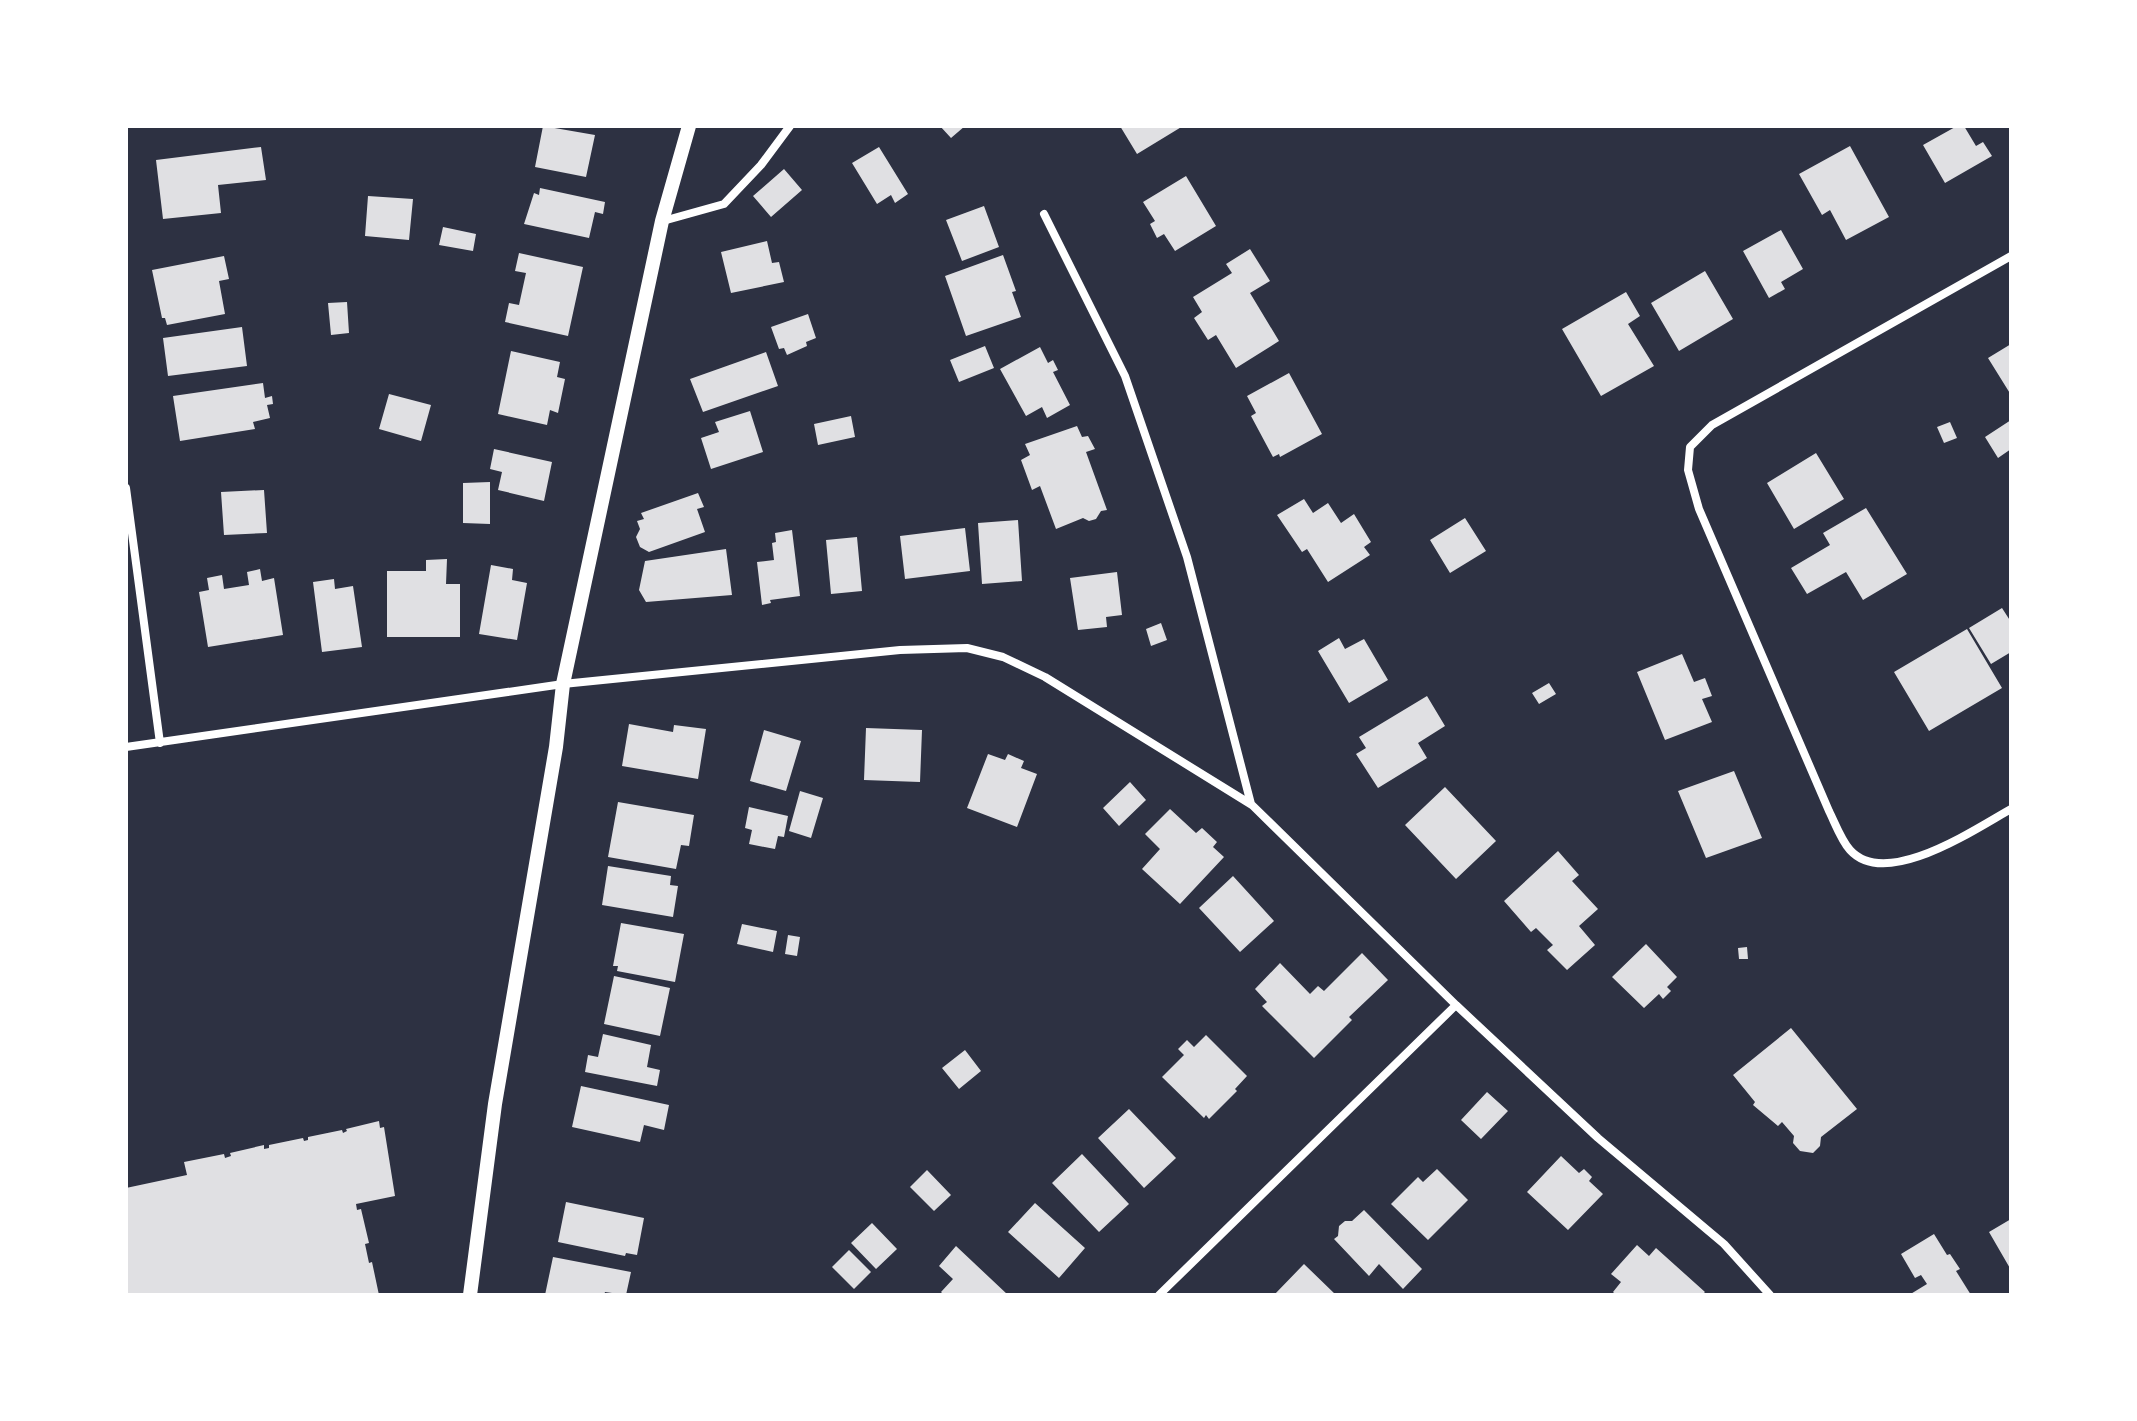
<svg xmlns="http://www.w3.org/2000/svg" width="2137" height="1421" viewBox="0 0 2137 1421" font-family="Arial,sans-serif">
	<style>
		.building { fill: #e0e0e3 }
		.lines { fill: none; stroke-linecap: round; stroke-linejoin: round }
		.minor { stroke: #fff; stroke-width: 8 }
		.tertiary { stroke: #fff; stroke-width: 14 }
	</style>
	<rect width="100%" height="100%" fill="#2d3142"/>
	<!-- building -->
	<path class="building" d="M543,126L595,135L586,177L535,167Z
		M940,126H965L951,138Z
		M1120,126H1183L1137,154Z
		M1957,126H1964L1976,146L1983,142L1992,156L1945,183L1923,145Z
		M1850,146L1889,217L1846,240L1830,210L1822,215L1799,174Z
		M261,147L266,180L218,185L221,213L163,219L156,160Z
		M879,147L908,194L895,203L891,195L877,204L852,163Z
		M784,169L802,190L771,217L753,196Z
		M1186,176L1216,226L1175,251L1164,234L1157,238L1150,224L1155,221L1143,202Z
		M540,188L605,202L603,214L595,212L589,238L524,224L534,193L539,195Z
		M368,196L413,199L409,240L365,236Z
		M984,206L999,247L962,261L946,220Z
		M443,227L476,234L473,251L439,245Z
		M1781,230L1803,269L1781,282L1785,289L1769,298L1743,251Z
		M767,241L772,263L779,262L784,282L731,293L721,252Z
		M1250,249L1270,281L1250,293L1279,341L1236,368L1216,335L1208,340L1194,318L1202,312L1193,297L1232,273L1226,264Z
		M519,253L583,267L568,336L505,322L509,303L519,305L526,273L515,271Z
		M1003,255L1016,291L1012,292L1021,317L966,336L945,276Z
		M224,256L229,279L219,281L225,314L167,325L165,318H162L152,270Z
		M1705,271L1733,319L1679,351L1651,303Z
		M1626,292L1640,316L1628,324L1654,366L1601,396L1562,329Z
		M347,302L349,333L331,335L328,303Z
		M808,314L816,338L806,342L807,346L787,355L784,348L779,349L771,327Z
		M242,327L247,366L168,376L163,338Z
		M2011,344V395L1988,358Z
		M985,346L994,368L959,382L950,360Z
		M1040,347L1048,363L1053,360L1058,370L1053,372L1070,405L1047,418L1042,407L1026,416L1000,369Z
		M511,351L560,362L557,377L565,379L558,413L550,410L547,425L498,414Z
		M766,352L778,386L703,412L690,379Z
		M1289,373L1322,434L1280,457L1279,454L1273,457L1251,416L1256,413L1247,396Z
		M263,383L265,398L272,396L273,404L267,405L270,418L253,422L255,429L180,441L173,396Z
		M389,394L431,405L421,441L379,429Z
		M750,411L763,452L711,469L701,438L719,432L715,422Z
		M851,416L855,437L818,445L814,424Z
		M2011,420V449L1998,458L1985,437Z
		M1950,422L1957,438L1944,443L1937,427Z
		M1077,426L1082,437L1088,436L1095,449L1086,452L1107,510L1101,511L1096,519L1089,521L1083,518L1056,529L1040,486L1032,490L1021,460L1030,455L1025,444Z
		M494,449L552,462L544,501L498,490L502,472L490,469Z
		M1816,453L1844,499L1794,529L1767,483Z
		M490,482V524L463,523V483Z
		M264,490L267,533L224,535L221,492Z
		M698,493L704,507L697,509L705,532L649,552L640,547L636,537L640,529L637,521L644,519L641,513Z
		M1304,499L1313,513L1328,503L1341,523L1354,514L1371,542L1364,547L1370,555L1328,582L1307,549L1302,552L1277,515Z
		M1866,508L1907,574L1863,600L1846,572L1807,594L1791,568L1830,545L1823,533Z
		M1465,518L1486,551L1450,573L1430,540Z
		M1018,520L1022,581L982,584L978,523Z
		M965,528L970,571L905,579L900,536Z
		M792,530L800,596L770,600L771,603L762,605L757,562L774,560L772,543L776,542L775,533Z
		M857,537L862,591L831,594L826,540Z
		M726,549L732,595L646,602L639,590L645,561Z
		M447,559L446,584H460V637H387V571H426V560Z
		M491,565L513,569L512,580L527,583L517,640L479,634Z
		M260,569L262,581L274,578L283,635L208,647L199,592L209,590L207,578L222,575L224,589L249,585L247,572Z
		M1117,572L1122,615L1106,617L1107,627L1078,630L1070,578Z
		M334,579L335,589L353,586L362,647L322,652L313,582Z
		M2002,608L2011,622V652L1991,664L1969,628Z
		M1161,623L1167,640L1151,646L1146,629Z
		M1967,629L2002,688L1929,731L1894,672Z
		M1339,638L1345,649L1364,639L1388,680L1349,703L1318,651Z
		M1682,654L1694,682L1705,678L1712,696L1702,699L1712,722L1665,740L1637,672Z
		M1549,683L1556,694L1539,704L1532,693Z
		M1427,696L1445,726L1418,743L1427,758L1378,788L1356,754L1366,748L1359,737Z
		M629,724L673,732L674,725L706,729L698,779L622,766Z
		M866,728L922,730L920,782L864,780Z
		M764,730L801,741L786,791L750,781Z
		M988,754L1005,760L1008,754L1024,761L1021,768L1037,774L1017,827L967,808Z
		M1734,771L1762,838L1706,858L1678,791Z
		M1130,782L1146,800L1119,826L1103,808Z
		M1445,787L1496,841L1456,879L1405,825Z
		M800,791L823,798L811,838L789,831Z
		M618,802L694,815L689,846L681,845L676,869L608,857Z
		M749,807L788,816L784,837L778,836L775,849L749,844L752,830L745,828Z
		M1170,809L1196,833L1202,828L1217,842L1213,847L1224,857L1180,904L1142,869L1160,849L1145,834Z
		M1558,851L1579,875L1572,881L1598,909L1579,926L1595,945L1567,970L1547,950L1553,945L1536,928L1531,932L1504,901Z
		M608,866L671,876L670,885L678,886L673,917L602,905Z
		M1233,876L1274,921L1240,952L1199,908Z
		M621,923L684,934L675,982L617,971L618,966H613Z
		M742,924L777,931L773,952L737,944Z
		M788,935L800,937L797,956L785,954Z
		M1646,944L1677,977L1667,987L1671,991L1663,999L1659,994L1644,1008L1612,977Z
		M1747,947L1748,959H1739L1738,948Z
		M1362,953L1388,980L1349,1017L1352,1020L1314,1058L1262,1006L1267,1002L1255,989L1280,963L1310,994L1318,986L1324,991Z
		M614,976L670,988L660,1036L604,1024Z
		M1791,1028L1857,1109L1821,1137L1820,1146L1813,1153L1800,1151L1793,1143L1794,1136L1782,1122L1778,1126L1753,1105L1755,1102L1733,1075Z
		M603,1034L651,1045L647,1067L660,1070L657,1086L585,1072L588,1055L598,1057Z
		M1206,1035L1247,1076L1235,1089L1237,1091L1209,1119L1206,1115L1204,1118L1162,1077L1184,1055L1178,1049L1187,1040L1194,1047Z
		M965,1050L981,1071L959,1089L942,1068Z
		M581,1086L669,1105L664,1130L644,1125L640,1142L572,1127Z
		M1487,1092L1508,1111L1481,1139L1461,1120Z
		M1129,1109L1176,1158L1144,1188L1098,1138Z
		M379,1121L380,1128L384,1127L395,1196L356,1204L357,1210L361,1209L369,1243L365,1244L369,1263L372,1262L379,1295H126V1188L187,1175L184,1162L224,1154L225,1158L231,1156L230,1153L264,1145V1149L269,1148V1145L303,1138L304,1141L308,1140V1137L342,1130L343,1133L347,1131L346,1129Z
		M1082,1154L1129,1204L1099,1232L1052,1183Z
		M1561,1156L1579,1173L1584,1169L1592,1177L1589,1181L1603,1194L1568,1230L1527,1192Z
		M1437,1169L1468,1200L1428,1240L1391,1204L1418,1177L1423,1182Z
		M927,1170L951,1195L934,1211L910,1187Z
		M566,1202L644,1218L637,1255L626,1253L625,1256L558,1242Z
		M1035,1203L1085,1248L1059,1278L1008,1232Z
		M1364,1210L1422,1269L1403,1289L1379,1264L1369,1276L1334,1239L1338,1236L1339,1226L1345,1221H1352Z
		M2011,1219V1270L1989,1232Z
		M872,1223L897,1249L876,1269L851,1243Z
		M1934,1234L1947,1255L1950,1254L1960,1269L1956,1271L1971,1295H1909L1927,1284L1921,1275L1915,1278L1901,1254Z
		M1637,1245L1649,1256L1656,1248L1705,1292L1702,1295H1616L1613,1292L1621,1282L1611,1274Z
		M956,1246L1008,1295H944L941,1292L953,1279L939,1266Z
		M849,1250L871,1272L854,1289L832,1267Z
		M553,1257L631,1272L626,1295L605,1292L604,1295H545Z
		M1304,1264L1336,1295H1274Z"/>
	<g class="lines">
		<!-- minor -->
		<path class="minor" d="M1044,214L1125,376L1187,557L1251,804
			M663,221L724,204L761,165L790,126
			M2011,256L1712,425L1690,447L1688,470L1699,509L1829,811C1835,823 1841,840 1850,850C1886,890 1975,829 2011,809
			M126,488L160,743
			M126,747L563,684L900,650L967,648L1003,657L1045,677L1252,805L1456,1005L1598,1138L1724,1244L1770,1295
			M1159,1295L1456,1005"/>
		<!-- tertiary -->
		<path class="tertiary" d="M470,1295L495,1104L556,747L563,684L662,221L689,126"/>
	</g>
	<!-- border -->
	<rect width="2137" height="1421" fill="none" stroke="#ffffff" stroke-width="256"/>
</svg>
